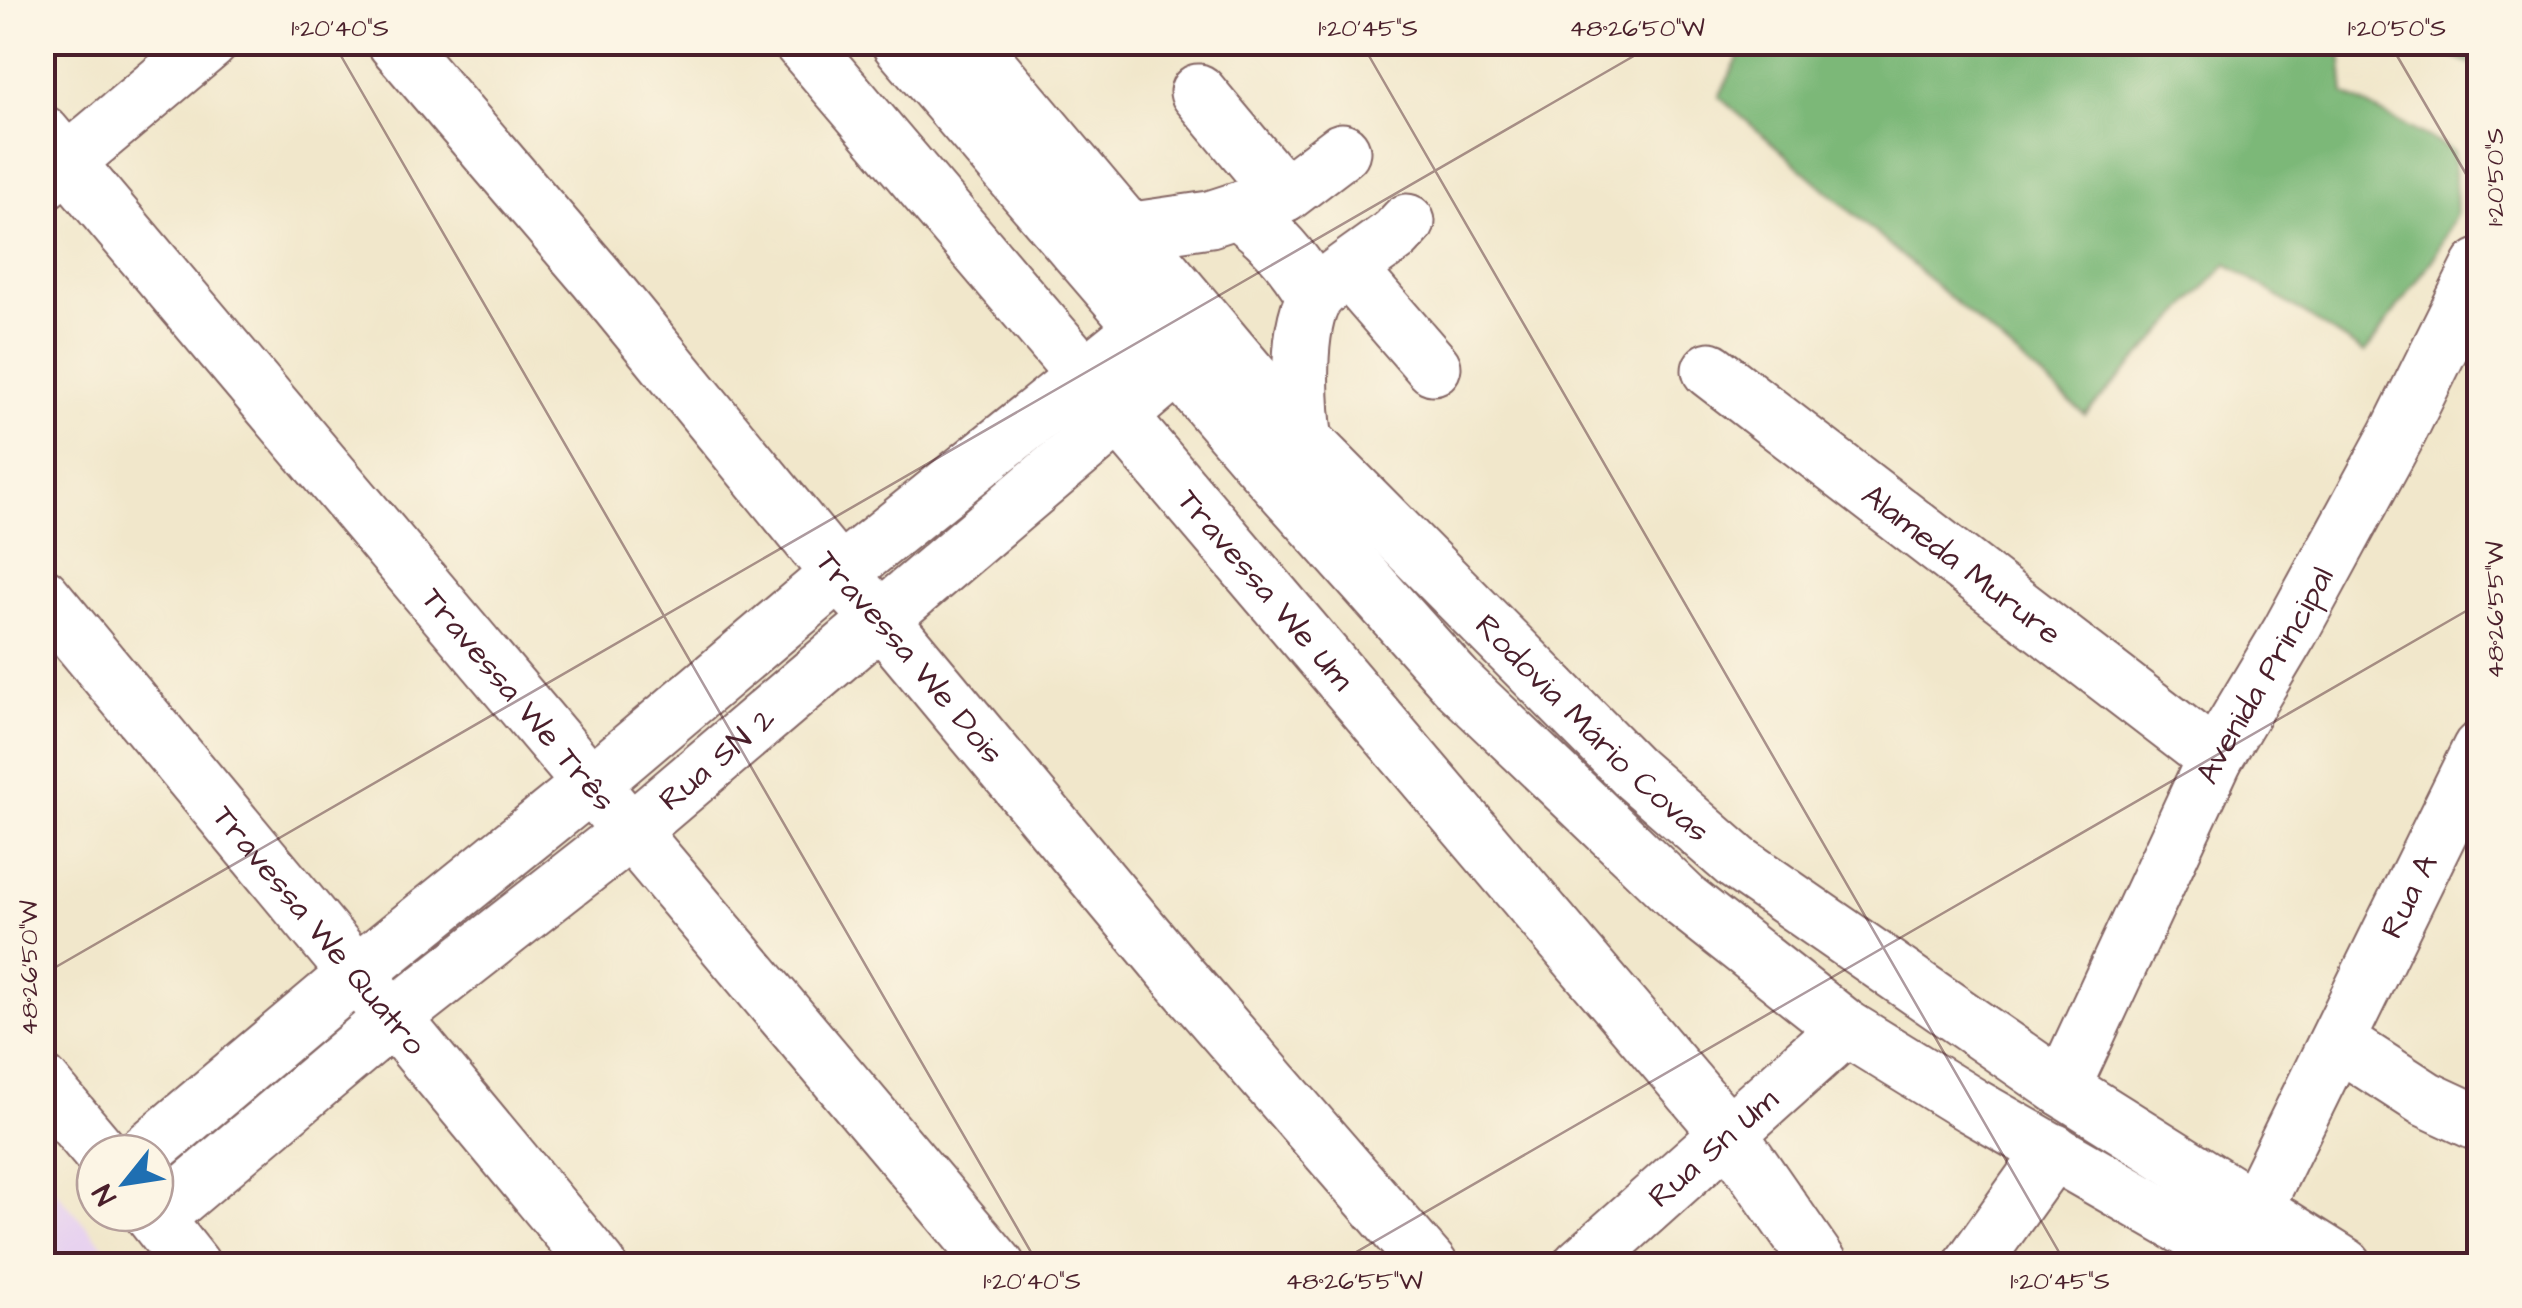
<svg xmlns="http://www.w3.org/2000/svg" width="2522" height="1308" viewBox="0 0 2522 1308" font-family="'Architects Daughter',sans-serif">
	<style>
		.built { fill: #e7d2ef }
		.forest { fill: #7cb878; stroke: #636c52; stroke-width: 2.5 }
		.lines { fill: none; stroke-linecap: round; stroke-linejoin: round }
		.minor-casing { stroke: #846563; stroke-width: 59 }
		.major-casing { stroke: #846563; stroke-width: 59 }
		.minor { stroke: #fff; stroke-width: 55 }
		.major { stroke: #fff; stroke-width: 55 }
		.ticks { fill: none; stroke: #4a1f2b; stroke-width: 2.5; stroke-opacity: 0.45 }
		.labels { text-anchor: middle; stroke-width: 10; stroke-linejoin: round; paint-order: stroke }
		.street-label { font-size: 32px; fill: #4a1f2b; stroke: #fcf5e5 }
		.neatline { fill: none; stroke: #4a1f2b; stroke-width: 4 }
		.ticks-label { font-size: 25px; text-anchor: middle; fill: #4a1f2b }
	</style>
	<rect width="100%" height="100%" fill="#fcf5e5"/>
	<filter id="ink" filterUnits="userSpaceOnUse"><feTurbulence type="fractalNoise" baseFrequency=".01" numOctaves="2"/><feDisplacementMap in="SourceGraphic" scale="20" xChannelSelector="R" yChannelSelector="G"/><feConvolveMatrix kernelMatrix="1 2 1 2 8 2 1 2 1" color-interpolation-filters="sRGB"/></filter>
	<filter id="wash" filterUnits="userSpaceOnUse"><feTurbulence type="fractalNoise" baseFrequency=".0048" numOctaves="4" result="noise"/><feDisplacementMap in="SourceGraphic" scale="40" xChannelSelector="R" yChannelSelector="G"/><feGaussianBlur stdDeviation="2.25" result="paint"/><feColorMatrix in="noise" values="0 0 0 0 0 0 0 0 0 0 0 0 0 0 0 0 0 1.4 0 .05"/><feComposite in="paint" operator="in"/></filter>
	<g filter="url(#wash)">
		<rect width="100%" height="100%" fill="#f1e7cb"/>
		<!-- built -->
		<path class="built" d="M42,1176H43L120,1265H43Z"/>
		<!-- forest -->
		<path class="forest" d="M1746,43H2360L2341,50L2345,94L2453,151L2456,214L2434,257L2365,353L2227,264L2085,415L1719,97Z
			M2421,43H2479V68Z"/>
	</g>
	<g filter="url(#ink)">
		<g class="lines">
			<defs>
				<g id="minor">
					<path id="s1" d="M395,42L596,277L839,574L881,619L1181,979L1430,1266"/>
					<path id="s2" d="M801,42L1730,1135L1821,1266"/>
					<path d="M1198,92L1284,195"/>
					<path id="s3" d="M42,133L997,1266"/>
					<path d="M42,183L210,42"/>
					<path d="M1237,210C1271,234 1294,261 1315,296"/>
					<path d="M1127,231L1210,219L1284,195L1342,151"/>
					<path d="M1349,270L1433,367"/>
					<path id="s4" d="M1710,370L2215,758"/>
					<path d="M1305,441C1300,408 1295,324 1316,296C1327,281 1378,248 1396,234L1407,222"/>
					<path id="s5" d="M42,595L599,1266"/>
					<path d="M2338,1042L2426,1099L2480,1124"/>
					<path d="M42,1083L101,1153"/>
					<path id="s6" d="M2062,1088L2215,758L2290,632L2397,435L2480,267"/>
					<path d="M144,1153L356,974L591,784L839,574L1144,328"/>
					<path id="s7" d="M2254,1210L2480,749"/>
					<path d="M151,1213L193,1266"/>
					<path id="s8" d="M156,1218L395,1016L631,831L1178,366"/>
					<path id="s9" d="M1580,1266L1846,1028"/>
					<path d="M1971,1266L2053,1151"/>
				</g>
				<g id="major">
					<path d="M899,42L1259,461L1458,684L1685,901L1846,1028L1971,1105L2252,1266"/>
					<path id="s10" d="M969,42L1305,441L1633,772L1736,862L2062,1088L2345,1266"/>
				</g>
			</defs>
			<!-- minor casing -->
			<use href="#minor" class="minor-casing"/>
			<!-- major casing -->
			<use href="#major" class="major-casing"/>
			<!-- minor -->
			<use href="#minor" class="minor"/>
			<!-- major -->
			<use href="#major" class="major"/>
		</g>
	</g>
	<!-- ticks -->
	<path class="ticks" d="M333,42L1039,1266M1361,42L2067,1266M2389,42L2480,198M42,975L1658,42M1332,1266L2480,603"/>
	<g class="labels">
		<!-- street labels -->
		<g class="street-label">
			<text dy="11" stroke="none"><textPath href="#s4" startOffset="318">Alameda Murure</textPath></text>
			<text dy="11" stroke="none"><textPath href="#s2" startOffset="718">Travessa We Um</textPath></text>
			<text dy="11" stroke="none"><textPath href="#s1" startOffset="802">Travessa We Dois</textPath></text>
			<text dy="11" stroke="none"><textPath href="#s6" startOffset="460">Avenida Principal</textPath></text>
			<text dy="11" stroke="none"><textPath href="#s3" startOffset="740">Travessa We Três</textPath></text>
			<text dy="11" stroke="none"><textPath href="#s10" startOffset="928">Rodovia Mário Covas</textPath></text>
			<text dy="11" stroke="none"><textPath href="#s8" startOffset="725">Rua SN 2</textPath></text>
			<text dy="11" stroke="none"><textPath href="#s7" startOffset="350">Rua A</textPath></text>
			<text dy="11" stroke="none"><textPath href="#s5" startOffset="435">Travessa We Quatro</textPath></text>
			<text dy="11" stroke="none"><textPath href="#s9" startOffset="178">Rua Sn Um</textPath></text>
		</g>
	</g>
	<!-- margin -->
	<rect width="2522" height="1308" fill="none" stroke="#fcf5e5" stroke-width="110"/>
	<!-- north arrow -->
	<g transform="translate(125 1183) rotate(240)"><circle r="48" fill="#fcf5e5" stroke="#b59f9b" stroke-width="2.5"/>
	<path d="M0-8L18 38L0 25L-18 38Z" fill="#1f6fb2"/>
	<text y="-15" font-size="28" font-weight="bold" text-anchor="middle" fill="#4a1f2b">N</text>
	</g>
	<rect x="55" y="55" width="2412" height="1198" class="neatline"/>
	<g class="ticks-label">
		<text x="340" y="36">1°20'40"S</text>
		<text x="1368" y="36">1°20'45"S</text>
		<text x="1637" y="36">48°26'50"W</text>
		<text x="2397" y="36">1°20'50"S</text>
		<text transform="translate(2494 177) rotate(-90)" y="9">1°20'50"S</text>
		<text transform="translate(2494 610) rotate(-90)" y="9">48°26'55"W</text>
		<text transform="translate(28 968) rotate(-90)" y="9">48°26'50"W</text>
		<text x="1032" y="1289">1°20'40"S</text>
		<text x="1354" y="1289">48°26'55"W</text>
		<text x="2060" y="1289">1°20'45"S</text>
	</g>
</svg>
